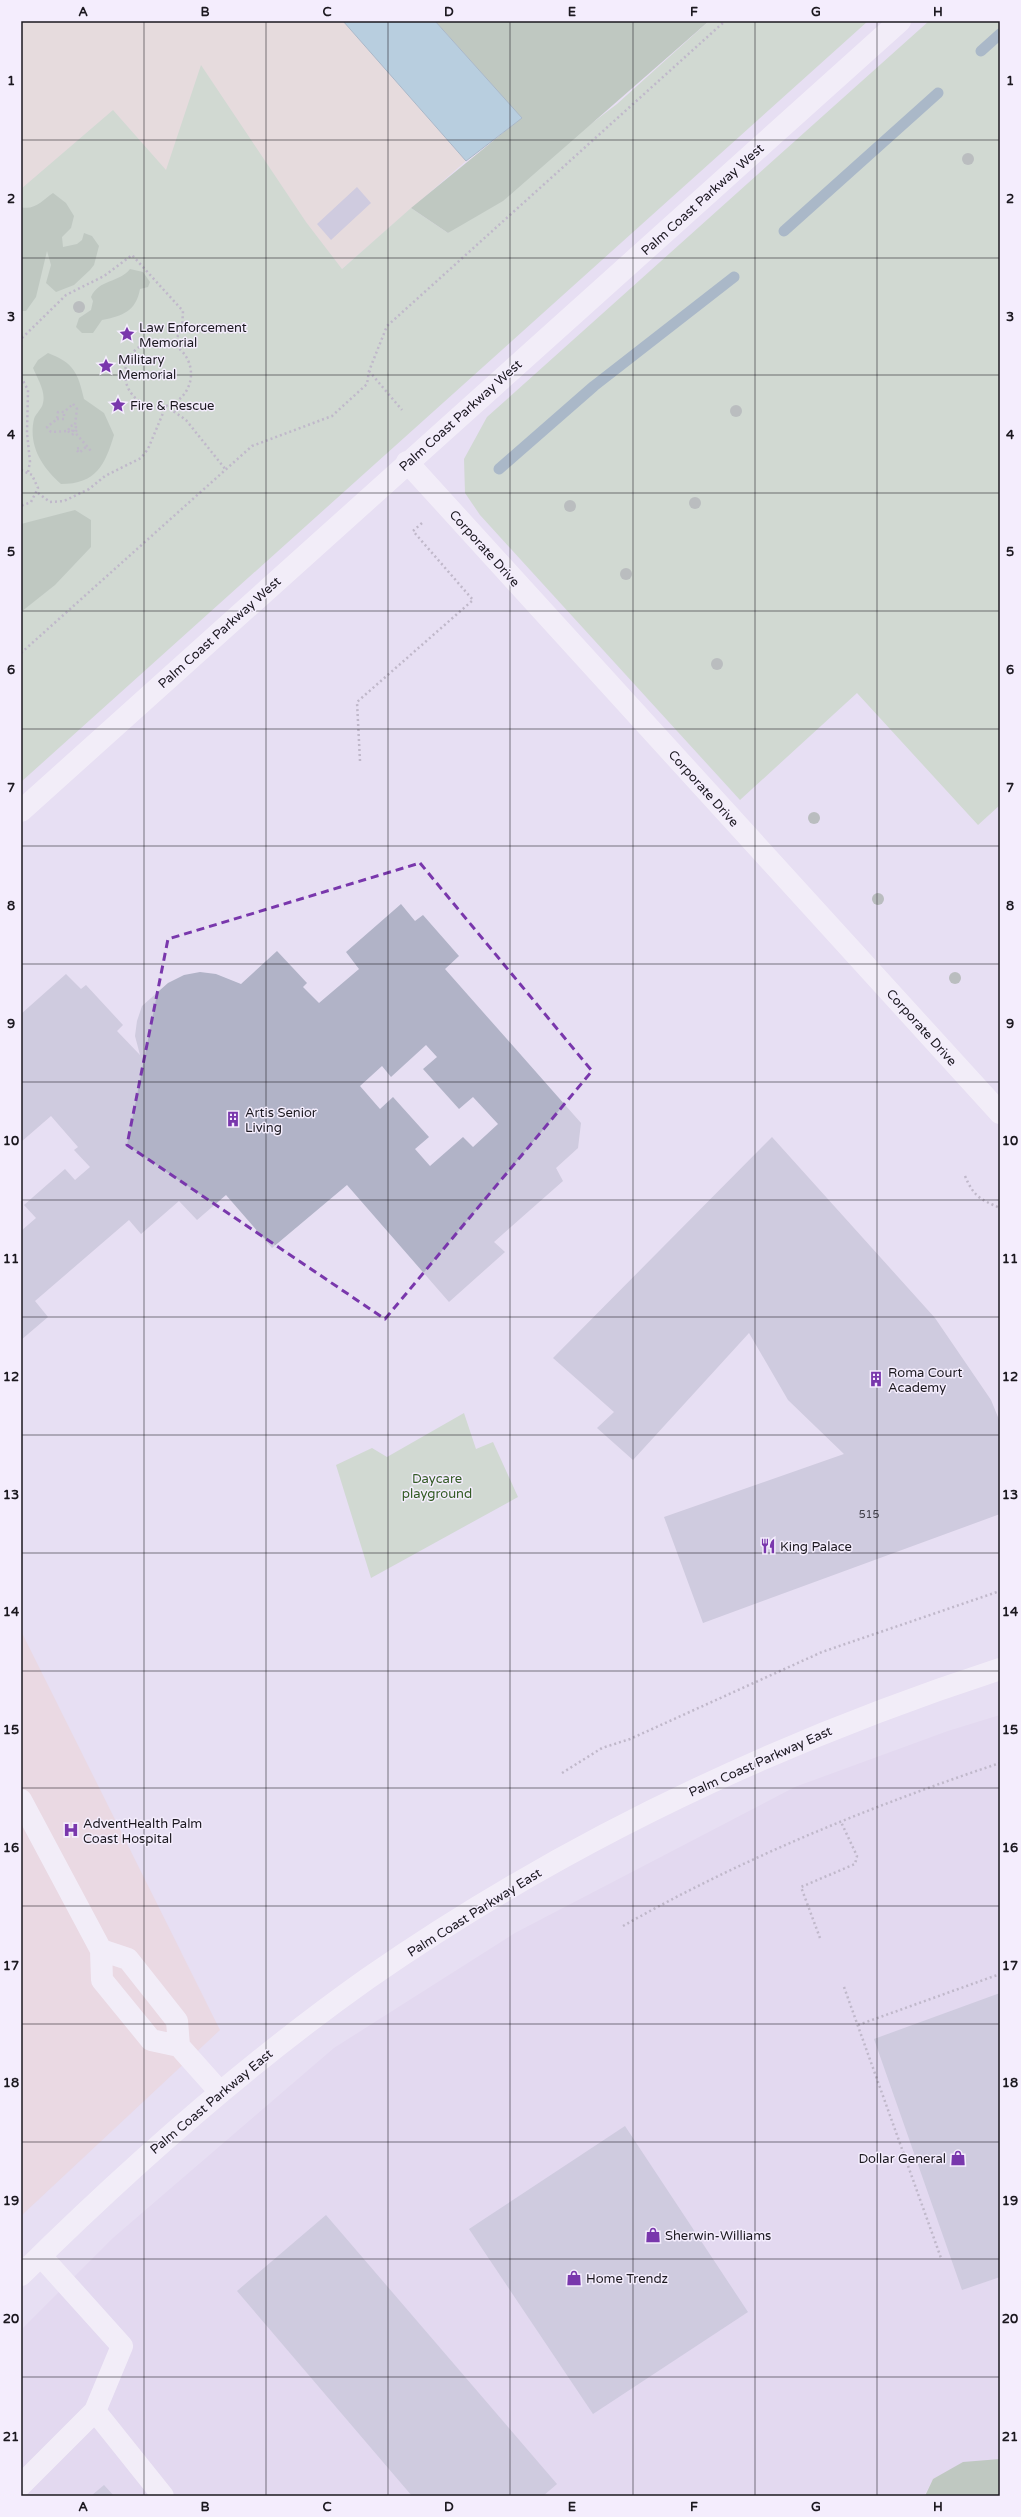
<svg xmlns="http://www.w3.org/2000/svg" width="1021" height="2517" viewBox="0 0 1021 2517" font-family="'Varela Round',sans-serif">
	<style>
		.built { fill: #ddd2ed }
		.industrial { fill: #e5d7c4 }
		.medical { fill: #edd2d1 }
		.green { fill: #b5d2ac }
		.forest { fill: #8fad86 }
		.water { fill: #7fbbc7; stroke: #618a95 }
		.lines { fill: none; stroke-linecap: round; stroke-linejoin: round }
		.stream { stroke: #618a95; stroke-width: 11 }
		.building { fill: #b1b3c7; fill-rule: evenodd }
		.path { stroke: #908a99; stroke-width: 2.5; stroke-dasharray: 2 3; stroke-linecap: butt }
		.minor { stroke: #fff; stroke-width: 22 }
		.major { stroke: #fff; stroke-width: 22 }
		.tree { fill: #849682 }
		.marked { fill: none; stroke: #7937ac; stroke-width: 3; stroke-dasharray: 8 5; stroke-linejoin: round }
		.grid { fill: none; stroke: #1b181f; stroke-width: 1; stroke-opacity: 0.55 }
		.labels { text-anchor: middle; stroke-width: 3; stroke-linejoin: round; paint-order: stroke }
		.number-label { font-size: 11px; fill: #403f49 }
		.street-label { font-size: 13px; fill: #1b181f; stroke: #f4edfd }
		.poi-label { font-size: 13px; fill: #1b181f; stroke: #f4edfd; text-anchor: start }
		.park-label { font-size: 13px; fill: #335b25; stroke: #f4edfd }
		.neatline { fill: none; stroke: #1b181f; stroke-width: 1.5 }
		.grid-label { font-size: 13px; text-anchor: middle; font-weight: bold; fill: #1b181f }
	</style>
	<rect width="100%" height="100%" fill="#e7dff3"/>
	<!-- built -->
	<path class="built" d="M1000,1715V2459L933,2479L924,2496H21V2330L113,2238L334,2048L515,1933L795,1787L948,1731Z"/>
	<!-- industrial -->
	<path class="industrial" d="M21,21H343L466,161L342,269L21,189Z"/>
	<!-- medical -->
	<path class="medical" d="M21,1631L220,2030L21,2216Z"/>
	<!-- green -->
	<path class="green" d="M709,21H868L21,782V189L113,110L166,170L201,65L306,222L342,269L411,208L448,233L617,104Z
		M929,21H1000V805L978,825L857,693L740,800L480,515L465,493L464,459L487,417Z
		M464,1413L476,1449L493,1442L518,1497L371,1578L336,1465L372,1448L387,1457Z"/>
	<!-- forest -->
	<path class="forest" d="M435,21H709L503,201L448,233L411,208L521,118Z
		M53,193L66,203L74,216L71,228L62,237L63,247L77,244L82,240L84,233L92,236L99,246L94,265L90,270L74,285L56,292L46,283L51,265L47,251L36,297L26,311H21V207C34,211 43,200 53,193Z
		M130,269L143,272L150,282L148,287L140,289C136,311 123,316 102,320L93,333H82L76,327L79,318L91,310L93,301L91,297C99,279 119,283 130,269Z
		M48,353C74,363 78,373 84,399L104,413L114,435C105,465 96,484 61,484C42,467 28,446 34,419C36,413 42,409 43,403C46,391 37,378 33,368L38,360Z
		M75,510L91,520V547L55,585L21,612V524Z
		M1000,2459V2496H925L933,2479L963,2462Z"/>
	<!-- water -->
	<path class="water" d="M343,21H435L522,118L466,161Z"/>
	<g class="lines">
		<!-- stream -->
		<path class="stream" d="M981,51L1000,34
			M784,231L938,93
			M499,469L594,386L734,277"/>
	</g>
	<!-- building -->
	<path class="building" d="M357,187L371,203L331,240L317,224Z
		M401,904L415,921L423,915L459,956L445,969L581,1123L578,1148L556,1168L563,1181L494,1242L505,1252L449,1302L347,1185L272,1248L226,1195L197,1220L179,1201L141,1234L129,1220L35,1301L48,1317L21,1340V1231L36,1218L24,1205L65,1169L75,1180L90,1167L74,1150L78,1147L51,1116L21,1142V1014L66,974L81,989L86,985L123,1025L117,1031L140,1055L135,1036L137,1021L142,1006L168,983L184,975L200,972L216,974L241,984L277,951L307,983L303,987L319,1003L359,969L346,952ZM426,1045L437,1057L423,1069L459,1109L473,1097L498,1124L473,1147L463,1137L430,1166L415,1149L429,1137L393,1097L380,1109L360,1086L382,1066L391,1077Z
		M772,1137L935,1318L991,1400L1000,1422V1514L703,1623L664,1517L844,1454L788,1400L749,1333L633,1460L597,1428L614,1412L553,1358Z
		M1000,1993V2277L962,2290L874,2039Z
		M625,2126L748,2312L593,2414L469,2229Z
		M326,2215L557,2484L543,2496H412L237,2291Z
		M104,2485L114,2496H91Z"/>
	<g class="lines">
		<!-- path -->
		<path class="path" d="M21,335V349
			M22,338L66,295L104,276L132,255L183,311L182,329L173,344
			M125 374a33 33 0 1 1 66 0a33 33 0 1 1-66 0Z
			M369,371L402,410
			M21,377L28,390L27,433L30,462L28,472
			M73,404L77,409L75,425L70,426L68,431L51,432L47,427L57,419L58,412H64Z
			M57,419H64V412
			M73,430L91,451
			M68,431L70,433L76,427L75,425
			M72,435L77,430
			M79,448L76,449L79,453L87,446
			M21,470L32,475L38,488L31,502L21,506
			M38,493L50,502L64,501L89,489L105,476L141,458L148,449L166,406L186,420L226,470
			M21,653L252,446L332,416L367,384L369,371L387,326L725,21
			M360,761L357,702L473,600L413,531L422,523
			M965,1176C974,1197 980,1199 1000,1208
			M562,1773L602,1748L630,1739L822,1652L1000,1591
			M623,1926C741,1859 871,1806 1000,1763
			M820,1938L801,1887L855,1864L857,1856L841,1822
			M844,1987L941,2258
			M858,2025L1000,1974"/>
		<!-- minor -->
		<path class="minor" d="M407,462L1000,1113
			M21,1800L101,1950L102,1980L151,2040L179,2046L220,2092
			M101,1950L128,1959L177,2021L179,2046
			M95,2411L163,2496
			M21,2485L95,2411L122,2346L41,2256"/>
		<!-- major -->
		<path class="major" d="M21,811L900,21
			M21,2275C129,2168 243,2067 367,1979C561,1844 776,1742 1000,1669"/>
	</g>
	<!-- trees -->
	<g class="tree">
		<circle cx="968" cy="159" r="6"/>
		<circle cx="79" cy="307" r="6"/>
		<circle cx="736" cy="411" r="6"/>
		<circle cx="695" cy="503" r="6"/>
		<circle cx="570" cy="506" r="6"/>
		<circle cx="626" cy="574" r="6"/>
		<circle cx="717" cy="664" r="6"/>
		<circle cx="814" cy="818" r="6"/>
		<circle cx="878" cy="899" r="6"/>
		<circle cx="955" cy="978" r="6"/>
	</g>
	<!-- marked area -->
	<path d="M0 0H1021V2517H0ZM420,863L592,1071L385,1319L127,1145L168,939Z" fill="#e7dff3" fill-opacity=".55" fill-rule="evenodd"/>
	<path class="marked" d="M420,863L592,1071L385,1319L127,1145L168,939Z"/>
	<!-- grid -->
	<path class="grid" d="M144,21V2496M266,21V2496M388,21V2496M510,21V2496M633,21V2496M755,21V2496M877,21V2496M21,140H1000M21,258H1000M21,375H1000M21,493H1000M21,611H1000M21,729H1000M21,846H1000M21,964H1000M21,1082H1000M21,1200H1000M21,1317H1000M21,1435H1000M21,1553H1000M21,1671H1000M21,1788H1000M21,1906H1000M21,2024H1000M21,2142H1000M21,2259H1000M21,2377H1000"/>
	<!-- icons -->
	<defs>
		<symbol id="sight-bare" viewBox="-9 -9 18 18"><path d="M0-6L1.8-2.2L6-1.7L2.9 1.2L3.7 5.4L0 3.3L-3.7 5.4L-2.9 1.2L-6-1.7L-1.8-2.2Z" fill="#7937ac" stroke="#f4edfd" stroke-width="2.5" paint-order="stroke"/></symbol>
		<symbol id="building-bare" viewBox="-9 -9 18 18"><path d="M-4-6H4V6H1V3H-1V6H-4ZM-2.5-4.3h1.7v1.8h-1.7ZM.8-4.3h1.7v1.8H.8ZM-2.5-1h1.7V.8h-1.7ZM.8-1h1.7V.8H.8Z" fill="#7937ac" stroke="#f4edfd" stroke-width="2.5" paint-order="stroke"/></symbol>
		<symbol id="restaurant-bare" viewBox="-9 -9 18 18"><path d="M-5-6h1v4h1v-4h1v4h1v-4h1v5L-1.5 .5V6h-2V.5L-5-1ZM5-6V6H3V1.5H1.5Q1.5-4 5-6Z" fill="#7937ac" stroke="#f4edfd" stroke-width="2.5" paint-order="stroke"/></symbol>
		<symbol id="hospital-bare" viewBox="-9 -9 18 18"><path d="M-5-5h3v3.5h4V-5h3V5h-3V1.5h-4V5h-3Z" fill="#7937ac" stroke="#f4edfd" stroke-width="2.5" paint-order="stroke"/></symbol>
		<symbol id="shop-bare" viewBox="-9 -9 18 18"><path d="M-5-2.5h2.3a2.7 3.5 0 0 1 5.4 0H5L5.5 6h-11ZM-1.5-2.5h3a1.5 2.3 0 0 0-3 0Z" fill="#7937ac" stroke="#f4edfd" stroke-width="2.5" paint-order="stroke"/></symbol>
	</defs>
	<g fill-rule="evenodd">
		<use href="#sight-bare" x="116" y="323" width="22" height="22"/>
		<use href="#sight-bare" x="95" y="355" width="22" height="22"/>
		<use href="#sight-bare" x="107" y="394" width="22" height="22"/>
		<use href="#building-bare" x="222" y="1108" width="22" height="22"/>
		<use href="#building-bare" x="865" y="1368" width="22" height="22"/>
		<use href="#restaurant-bare" x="757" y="1535" width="22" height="22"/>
		<use href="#hospital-bare" x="60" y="1819" width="22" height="22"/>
		<use href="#shop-bare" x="947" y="2147" width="22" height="22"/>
		<use href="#shop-bare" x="642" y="2224" width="22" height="22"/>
		<use href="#shop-bare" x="563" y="2267" width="22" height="22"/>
	</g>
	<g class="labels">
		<!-- number labels -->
		<g class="number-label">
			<text x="869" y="1518">515</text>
		</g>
		<!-- street labels -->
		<g class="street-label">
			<text transform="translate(702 199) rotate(-42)" y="5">Palm Coast Parkway West</text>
			<text transform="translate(460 415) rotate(-42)" y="5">Palm Coast Parkway West</text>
			<text transform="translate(485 548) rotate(48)" y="5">Corporate Drive</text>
			<text transform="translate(219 632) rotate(-42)" y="5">Palm Coast Parkway West</text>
			<text transform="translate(704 788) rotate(48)" y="5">Corporate Drive</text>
			<text transform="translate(922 1027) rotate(48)" y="5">Corporate Drive</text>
			<text transform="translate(760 1761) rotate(-24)" y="5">Palm Coast Parkway East</text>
			<text transform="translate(474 1912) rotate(-32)" y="5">Palm Coast Parkway East</text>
			<text transform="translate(211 2101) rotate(-40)" y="5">Palm Coast Parkway East</text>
		</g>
		<!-- poi labels -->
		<g class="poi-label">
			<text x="139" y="332">Law Enforcement<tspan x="139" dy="15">Memorial</tspan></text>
			<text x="118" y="364">Military<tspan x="118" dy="15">Memorial</tspan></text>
			<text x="130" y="410">Fire &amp; Rescue</text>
			<text x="245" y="1117">Artis Senior<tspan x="245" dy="15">Living</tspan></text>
			<text x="888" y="1377">Roma Court<tspan x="888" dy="15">Academy</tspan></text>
			<text x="780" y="1551">King Palace</text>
			<text x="83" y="1828">AdventHealth Palm<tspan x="83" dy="15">Coast Hospital</tspan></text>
			<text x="946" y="2163" text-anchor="end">Dollar General</text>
			<text x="665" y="2240">Sherwin-Williams</text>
			<text x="586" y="2283">Home Trendz</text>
		</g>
		<!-- park labels -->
		<g class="park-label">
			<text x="437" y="1483">Daycare<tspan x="437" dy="15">playground</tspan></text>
		</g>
	</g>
	<!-- border -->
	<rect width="1021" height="2517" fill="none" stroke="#f4edfd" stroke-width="44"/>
	<rect x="22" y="22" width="977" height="2473" class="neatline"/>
	<g class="grid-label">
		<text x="83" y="16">A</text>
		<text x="205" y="16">B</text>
		<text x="327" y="16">C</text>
		<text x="449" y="16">D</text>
		<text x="572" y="16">E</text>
		<text x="694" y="16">F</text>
		<text x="816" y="16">G</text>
		<text x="938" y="16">H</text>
		<text x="11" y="85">1</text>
		<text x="1010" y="85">1</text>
		<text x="11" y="203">2</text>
		<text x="1010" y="203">2</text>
		<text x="11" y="321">3</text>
		<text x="1010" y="321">3</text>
		<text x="11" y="439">4</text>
		<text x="1010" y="439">4</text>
		<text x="11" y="556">5</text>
		<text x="1010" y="556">5</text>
		<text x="11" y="674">6</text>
		<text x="1010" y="674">6</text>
		<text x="11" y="792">7</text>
		<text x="1010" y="792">7</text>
		<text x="11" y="910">8</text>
		<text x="1010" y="910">8</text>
		<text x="11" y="1028">9</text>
		<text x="1010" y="1028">9</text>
		<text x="11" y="1145">10</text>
		<text x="1010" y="1145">10</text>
		<text x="11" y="1263">11</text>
		<text x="1010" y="1263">11</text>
		<text x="11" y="1381">12</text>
		<text x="1010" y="1381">12</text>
		<text x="11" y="1499">13</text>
		<text x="1010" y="1499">13</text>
		<text x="11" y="1616">14</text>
		<text x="1010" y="1616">14</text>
		<text x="11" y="1734">15</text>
		<text x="1010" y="1734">15</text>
		<text x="11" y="1852">16</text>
		<text x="1010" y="1852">16</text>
		<text x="11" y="1970">17</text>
		<text x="1010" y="1970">17</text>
		<text x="11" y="2087">18</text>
		<text x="1010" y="2087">18</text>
		<text x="11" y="2205">19</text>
		<text x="1010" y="2205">19</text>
		<text x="11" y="2323">20</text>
		<text x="1010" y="2323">20</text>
		<text x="11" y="2441">21</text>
		<text x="1010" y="2441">21</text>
		<text x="83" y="2511">A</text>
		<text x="205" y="2511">B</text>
		<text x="327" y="2511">C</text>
		<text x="449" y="2511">D</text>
		<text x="572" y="2511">E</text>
		<text x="694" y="2511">F</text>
		<text x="816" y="2511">G</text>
		<text x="938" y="2511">H</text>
	</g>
</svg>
